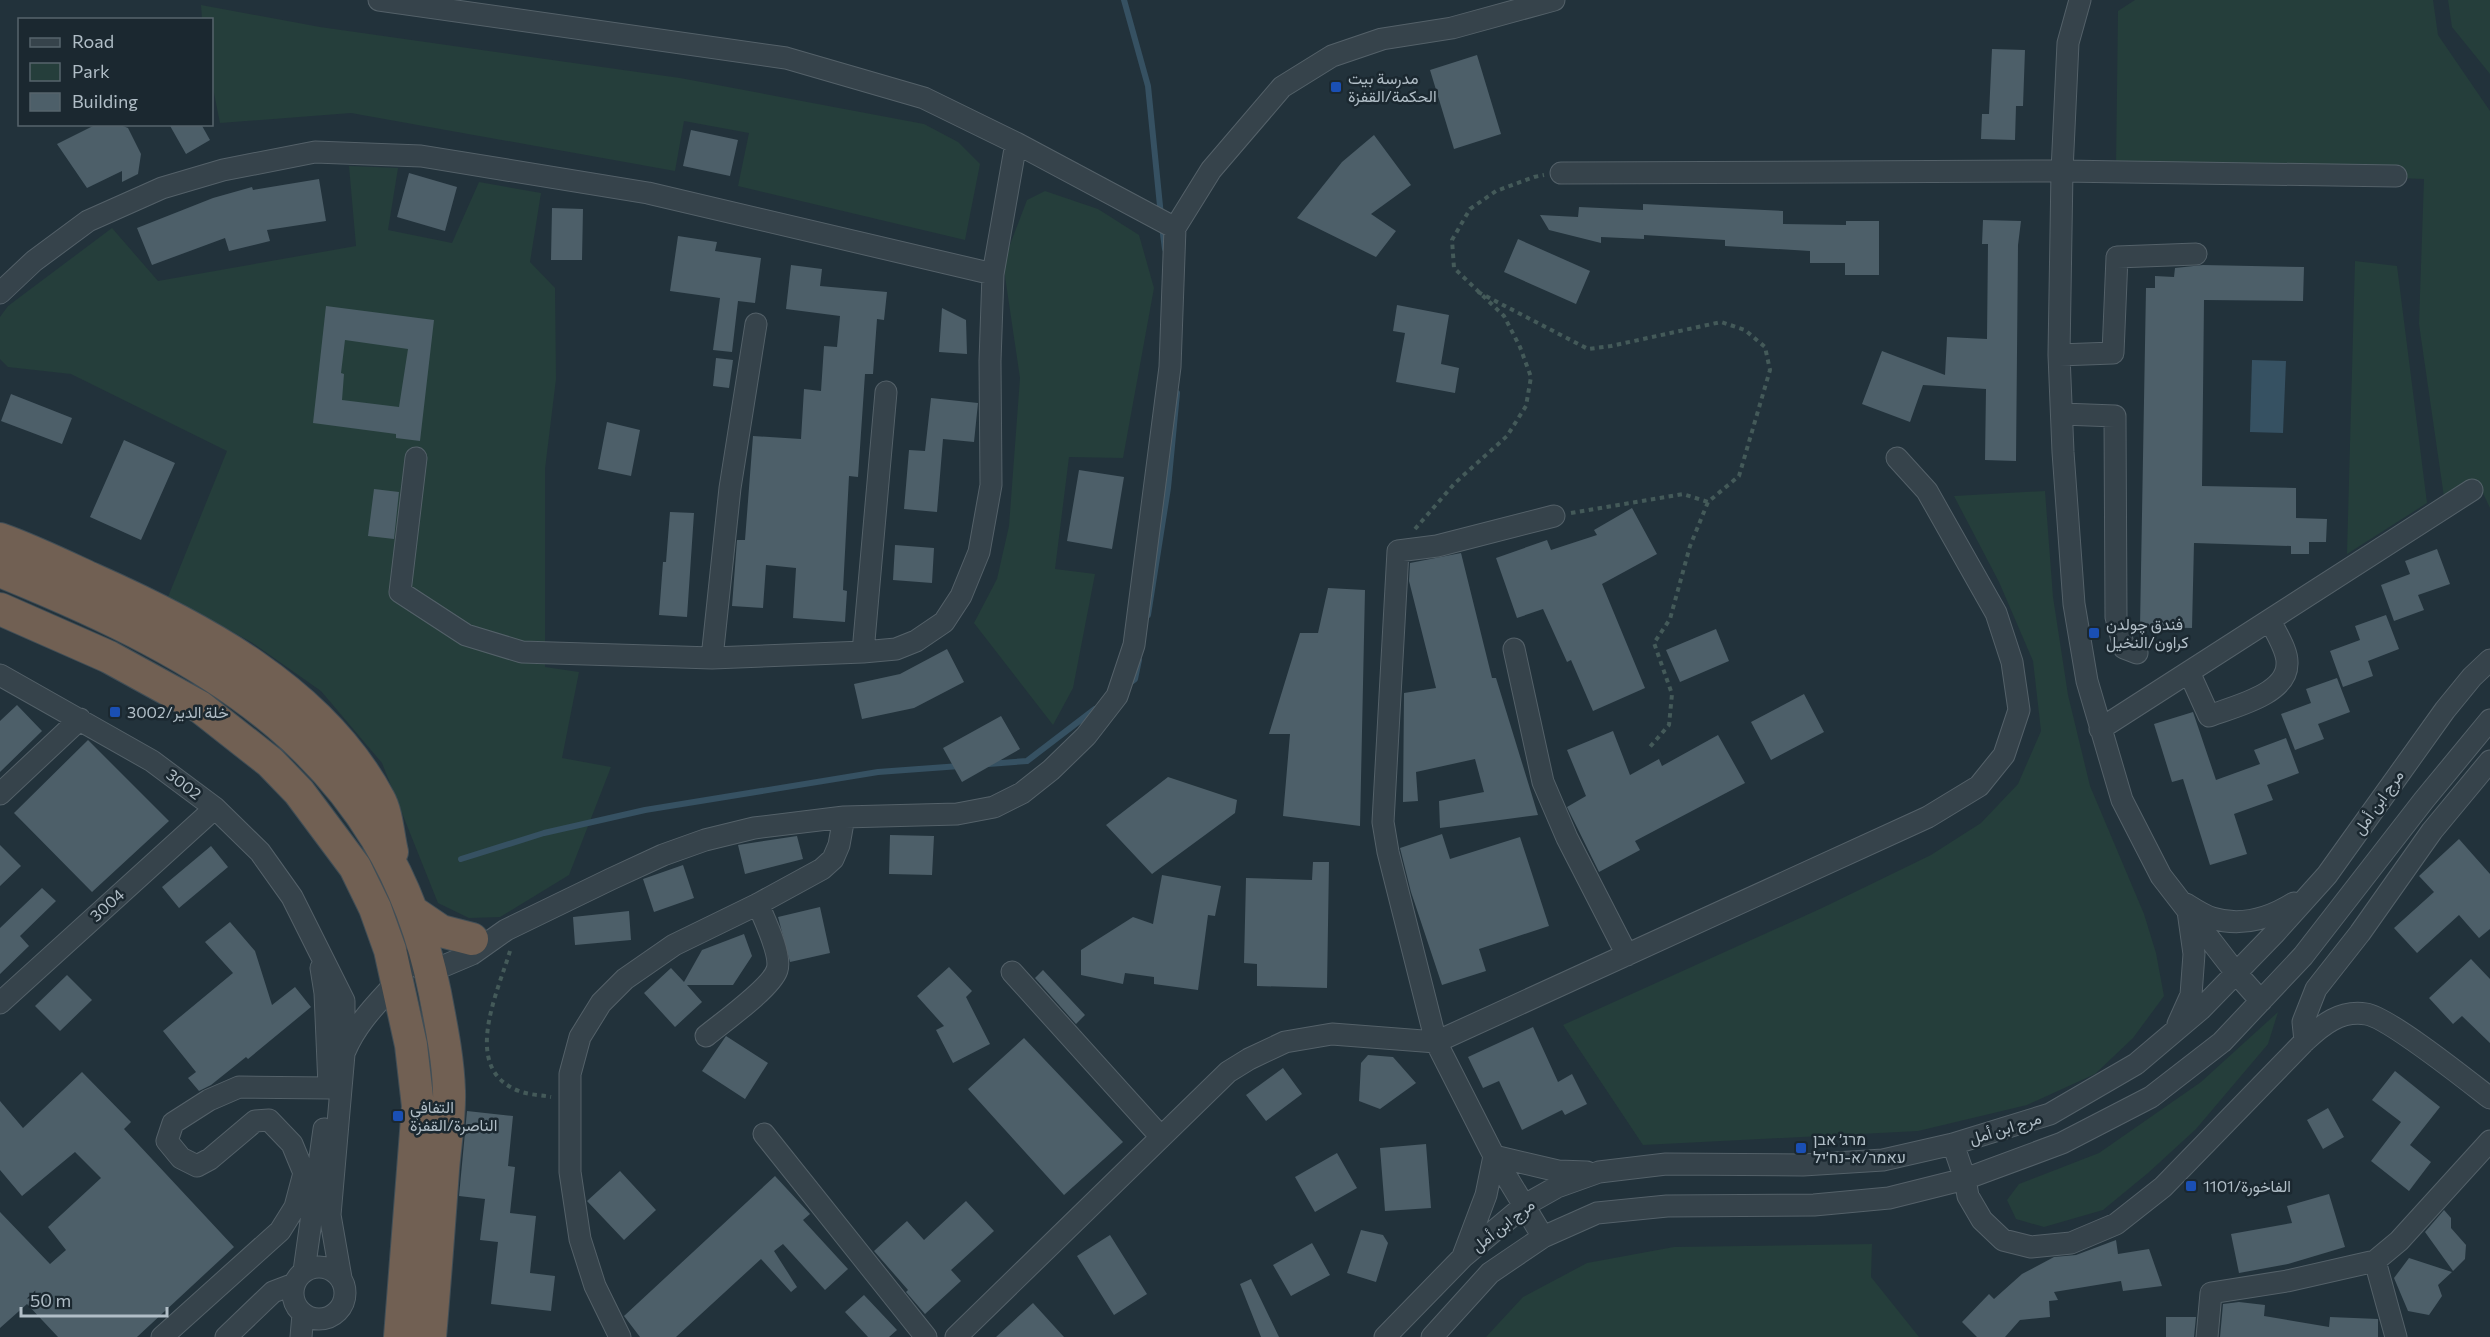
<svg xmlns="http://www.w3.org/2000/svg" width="2490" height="1337" viewBox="0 0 2490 1337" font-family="Commissioner,Vazirmatn,Heebo,sans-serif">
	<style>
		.green { fill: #253e3b }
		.water { fill: #365162 }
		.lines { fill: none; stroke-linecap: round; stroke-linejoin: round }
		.stream { stroke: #365162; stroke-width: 6 }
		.building { fill: #4d5f69; fill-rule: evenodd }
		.minor-casing { stroke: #546169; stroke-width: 23 }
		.highway-casing { stroke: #414e56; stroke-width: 34 }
		.path { stroke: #445a59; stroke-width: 4; stroke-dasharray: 4.5 4.5; stroke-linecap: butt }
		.minor { stroke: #36434b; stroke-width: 21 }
		.highway { stroke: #716053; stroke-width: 32 }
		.transit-dot { fill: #1a4fb4; stroke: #1b2830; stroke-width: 2 }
		.labels { text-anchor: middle; stroke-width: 5; stroke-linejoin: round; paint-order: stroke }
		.poi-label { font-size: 16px; fill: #b1bec7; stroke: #1b2830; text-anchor: start }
		.street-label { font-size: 16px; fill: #b1bec7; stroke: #1b2830 }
	</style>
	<rect width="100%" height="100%" fill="#22323b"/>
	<!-- green -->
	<path class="green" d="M2135,0H2433L2438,35L2490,111V508L2480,487L2445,504L2419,324L2424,179L2116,167L2118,11Z
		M2448,0H2490V74L2452,27Z
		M201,5L320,27L680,78L924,124L958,142L980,164L965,240L738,186L749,133L684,121L675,171L351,113L220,123L212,83V20L202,19Z
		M349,166L398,168L388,230L452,243L479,182L541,193L530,262L555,288L556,379L545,469V667L579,672L562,758L611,767L569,875L500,917L469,918L438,903L382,763L321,691L251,642L168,597L227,451L71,374L8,367L0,359V317L8,306L112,228L158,281L356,246Z
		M1045,191L1098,209L1139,235L1154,288L1123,458L1069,457L1055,569L1095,574L1073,688L1053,725L974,623L997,579L1009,526L1020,378L1003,263L1027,200Z
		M2355,261L2397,266L2427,503L2347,554Z
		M2045,491L2053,597L2068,695L2090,786L2144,914L2156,953L2164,996L2133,1038L2095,1074L2027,1105L1918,1131L1643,1145L1563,1025L1822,908L1931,855L1981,823L2018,784L2041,731L2033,661L1999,582L1954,496Z
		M2278,1012L2268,1044L2196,1129L2148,1173L2103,1210L2044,1227L2016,1219L2007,1200L2019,1184L2099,1153L2201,1082Z
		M1872,1244L1871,1277L1919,1337H1486L1523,1297L1587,1263L1674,1247Z"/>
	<!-- water -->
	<path class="water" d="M2252,360L2286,361L2283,433L2250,432Z"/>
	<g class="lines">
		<!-- stream -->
		<path class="stream" d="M1124,0L1148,86L1161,216
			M1162,226L1165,249
			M1148,615L1168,488L1177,393
			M1127,685L1135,679L1139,660
			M988,764L1027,761L1095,709
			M461,859L544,833L645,810L878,772L960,766"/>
	</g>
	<!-- building -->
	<path class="building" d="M1992,49L2025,50L2023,106H2016L2015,140L1981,139L1982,114H1989Z
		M1477,55L1501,134L1454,149L1430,70Z
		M97,124H118L128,128L141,154L138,174L122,182V171L87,188L57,144Z
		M169,124H201L210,140L186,154Z
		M691,130L738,140L730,176L683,166Z
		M1374,135L1411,185L1371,214L1396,231L1376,257L1297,218L1342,162Z
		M409,173L457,187L445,231L397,217Z
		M319,179L326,221L267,230L270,241L229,251L225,238L152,265L137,228L213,198L252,187L253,190Z
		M1643,204L1783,211V224L1846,225V221H1879V275H1845V263H1810V251L1725,246V240L1644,235V239L1601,237V243L1549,230L1540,215L1578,217L1579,207L1643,210Z
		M552,208L583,209L582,260H551Z
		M1983,220L2021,221L2018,245L2016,461L1985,460L1986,389L1923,385L1910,422L1862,404L1882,351L1945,375L1947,337L1987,339L1988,244H1982Z
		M678,236L717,242L715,251L761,258L755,303L738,301L732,352L713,350L720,298L670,291Z
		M1518,239L1590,271L1576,304L1504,272Z
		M791,265L822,269L820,286L887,292L884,320L877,319L873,374H865L858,477L849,476L843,590L847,591L845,622L793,618L796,568L766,565L763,608L732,606L737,540H745L753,436L801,439L804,389L821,391L824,346L837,347L840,316L786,309Z
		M2203,265L2304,267L2303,301L2204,300L2202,486L2296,488V518L2327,519L2326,542H2309V554H2291V546L2194,543L2192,628L2140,627L2146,288H2155V276L2174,277L2175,268Z
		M1397,305L1449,315L1441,364L1459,368L1455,393L1396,382L1405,333L1393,331Z
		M326,306L434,320L420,441L396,438V434L313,423ZM345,340L408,349L399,407L342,400L344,374L341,373Z
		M942,308L966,320L967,354L939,352Z
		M716,358L733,360L729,388L713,386Z
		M11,394L72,418L62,444L1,421Z
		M931,398L978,403L974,442L943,439L937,512L904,509L909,450L925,451Z
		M607,422L640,430L631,476L598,469Z
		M124,440L175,463L141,540L90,517Z
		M1079,470L1124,477L1112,549L1067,541Z
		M374,489L399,492L394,539L368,536Z
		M1632,508L1657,554L1602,584L1645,688L1593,711L1571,660L1567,662L1543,609L1517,618L1496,558L1547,540L1551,550L1597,535L1594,530Z
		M670,512L694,513L687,617L659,615L663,562H666Z
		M895,545L934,548L932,583L893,580Z
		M2437,549L2450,584L2418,595L2424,610L2394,621L2381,585L2410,574L2405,561Z
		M1461,553L1492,678H1496L1538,815L1440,828L1439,801L1484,792L1475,759L1416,772L1418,801L1403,802L1404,693L1436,688L1409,581L1410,563Z
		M1328,588L1365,590L1360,826L1283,816L1290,734H1269L1300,633H1318Z
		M2386,615L2399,649L2368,661L2373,676L2343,687L2330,651L2360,640L2355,626Z
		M1716,629L1729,661L1680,682L1666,650Z
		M947,649L964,682L914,708L862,719L854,684L900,674Z
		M2337,678L2350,712L2318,724L2324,739L2295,750L2281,714L2311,703L2306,689Z
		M1804,694L1824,732L1771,760L1751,722Z
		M17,705L42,731L0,772V721Z
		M2193,712L2216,780L2260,764L2254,750L2286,738L2299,773L2267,785L2273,800L2234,814L2247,854L2210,865L2183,779L2172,782L2154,724Z
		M1001,716L1020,749L962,782L943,748Z
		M1613,731L1630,775L1659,759L1662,766L1718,735L1745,783L1635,841L1640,850L1599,872L1567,807L1586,796L1567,750Z
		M88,740L169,821L92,892L14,813Z
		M1168,777L1237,800L1235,813L1152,874L1106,825Z
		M1442,834L1450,859L1520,837L1549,926L1479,949L1486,971L1442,985L1411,892L1400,848Z
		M890,835L934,836L932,875L889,874Z
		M797,836L803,859L745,874L738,845Z
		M2459,839L2490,874V929L2479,938L2459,915L2417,953L2394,928L2434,892L2419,876Z
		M0,845L21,866L0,886Z
		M211,846L228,867L179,908L162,887Z
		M1313,862H1329L1327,988L1257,986V964L1244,963L1246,878L1312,880Z
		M683,865L694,898L654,912L643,879Z
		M1162,875L1221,886L1215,916L1208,915L1198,990L1154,984V977L1125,973L1123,984L1081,975V950L1133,917L1153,924Z
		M42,888L56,901L20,936L29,946L0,974V928Z
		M820,907L830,953L790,962L778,917Z
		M629,911L631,940L575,945L573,917Z
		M230,922L255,951L272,1005L295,987L311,1007L248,1059L246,1057L211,1085L199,1091L188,1078L196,1072L163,1031L233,973L205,942Z
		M744,934L752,956L733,985H687L702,1002L675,1027L644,993L671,968L684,982L702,950Z
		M2471,959L2490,979V1043L2462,1016L2453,1024L2429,998Z
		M949,967L972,991L966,997L990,1044L953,1063L936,1030L944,1026L917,996Z
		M1043,970L1085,1015L1076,1024L1035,978Z
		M67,975L92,1000L60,1031L35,1006Z
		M1533,1027L1558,1082L1572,1074L1587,1104L1565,1115L1562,1110L1522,1130L1499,1081L1483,1088L1468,1057Z
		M726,1036L768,1063L745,1099L702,1071Z
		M1024,1038L1123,1142L1064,1195L968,1089Z
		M1368,1055L1393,1057L1416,1083L1380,1109L1359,1101L1361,1063Z
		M1283,1068L1302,1094L1266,1121L1246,1095Z
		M2395,1071L2440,1107L2410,1145L2431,1162L2409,1191L2371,1161L2401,1122L2372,1100Z
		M82,1072L131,1122L124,1129L234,1247L137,1337H58L27,1304L0,1328V1212L50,1264L66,1250L48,1227L101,1178L75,1152L22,1196L0,1170V1101L23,1128Z
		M2328,1108L2344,1137L2323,1149L2307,1120Z
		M467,1111L513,1116L508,1166L515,1167L510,1213L536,1216L530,1273L555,1276L551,1311L491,1304L498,1242L480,1240L485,1199L459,1196Z
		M1426,1144L1431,1208L1385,1211L1380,1148Z
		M1337,1153L1357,1188L1315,1212L1295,1177Z
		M620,1171L656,1210L624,1240L587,1201Z
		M775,1176L810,1214L803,1220L848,1269L825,1290L783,1244L774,1251L797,1287L791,1292L761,1259L676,1337H640L624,1316Z
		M2329,1194L2345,1247L2288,1264L2239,1273L2231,1234L2292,1223L2287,1206Z
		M966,1201L994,1231L951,1270L961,1281L925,1314L906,1292L908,1290L874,1251L907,1221L924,1240Z
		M2444,1210L2451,1218V1228L2466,1245L2465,1259L2453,1271L2425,1232Z
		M1361,1230L1383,1235L1388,1243L1376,1282L1347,1273Z
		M1110,1235L1147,1294L1114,1315L1077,1256Z
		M2116,1240L2118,1254L2149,1249L2162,1286L2123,1291L2121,1281L2054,1292L2058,1300L2049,1301L2050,1317L2020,1320L2005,1337H1977L1962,1322L1989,1294L1994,1299L2022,1274L2054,1257L2076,1255Z
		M1312,1243L1330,1275L1291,1296L1273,1265Z
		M2409,1258L2452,1272L2438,1285L2442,1296L2429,1315L2408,1311L2394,1278Z
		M1251,1279L1279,1337H1261L1240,1284Z
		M864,1295L897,1330L889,1337H868L845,1312Z
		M2239,1302L2265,1305L2264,1316L2329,1327L2330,1317L2378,1319V1337H2220L2223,1304Z
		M1033,1303L1064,1337H996Z
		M2166,1317H2196L2194,1337H2166Z"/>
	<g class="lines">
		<defs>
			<path id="minor" d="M379,0L786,58L924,98L1016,143L1175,228
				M2080,0L2068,43L2062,171L2059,355L2063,452L2074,604L2087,681L2122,800L2161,876L2236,973L2261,1001
				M1561,173L2062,171L2396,176
				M0,293L34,261L88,221L162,188L223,170L315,152L421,156L648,193L993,274
				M2059,355L2113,353L2117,257L2196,254
				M2062,414L2115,416L2116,617L2124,648L2137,653
				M416,458L400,592L466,635L522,652L712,658L863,652L896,649L916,641L944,622L961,596L979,552L991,485L990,361L993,274L1016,143
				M1514,649L1543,782L1567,838L1627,955
				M863,652L886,392
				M712,658L730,488L756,324
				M2189,672L2209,716C2232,707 2287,695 2287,664C2288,650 2275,632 2270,620
				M0,675L152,761L215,808L260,852L292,897L344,1001V1054L330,1215L341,1278
				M2100,729L2472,490
				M0,794L80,719
				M2186,904C2194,909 2203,915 2212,918C2241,927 2270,918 2294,903
				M390,950L404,960L419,967L446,965L472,954L506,930L611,879L663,855L705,840L754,828L844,817L957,814L994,807L1022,793L1051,770L1086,736L1117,696L1134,645L1170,367L1175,228L1211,170L1282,87L1332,56L1382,39L1452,28L1554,0
				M321,968L325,993L329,1086
				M1012,972L1161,1137
				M0,1003L215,808
				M2178,1024L2191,995L2194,954L2188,911
				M706,1036C723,1022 771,988 777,970C782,955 764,919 758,904
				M2305,1041L2303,1022L2316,989L2360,933L2432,831L2490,761
				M345,1051C358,1020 381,1000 402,976
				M764,1134L926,1337
				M1953,1144L1965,1179L1968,1196L1982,1220L2003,1240L2031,1247L2071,1243L2116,1224L2163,1187L2305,1041C2322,1025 2340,1010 2366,1014C2388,1017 2468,1081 2490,1098
				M1543,1237L1494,1156L1436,1042L1388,852L1383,822L1398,551L1437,546L1554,516
				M1463,1256L1486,1195L1494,1156L1558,1171L1587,1172
				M2375,1261L2396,1337
				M293 1293a26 26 0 1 1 52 0a26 26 0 1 1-52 0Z
				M304,1271L324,1129
				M162,1337L280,1231L295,1207L304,1173L292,1144L269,1120L255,1121L210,1159L197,1166L181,1158L167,1141L173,1123L209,1100L239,1087L329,1088
				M226,1337L273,1292L294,1284
				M301,1337L303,1314
				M620,1337L595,1286L580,1239L570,1172V1074L580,1037L601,1003L625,979L674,945L758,904L822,869L833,859L839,845L844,817
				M956,1337L1228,1072L1249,1059L1285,1042L1332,1034L1436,1042L1928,817L1979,786L2004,755L2019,710L2012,662L1996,613L1927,491L1897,458
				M1385,1337L1463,1257L1525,1205L1557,1187L1599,1172L1666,1164L1803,1165L1883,1160L1953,1144L2050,1114L2136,1064L2201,1009L2274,934L2327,875L2445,710L2472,677L2490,660
				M1432,1337L1490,1273L1543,1237L1597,1213L1667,1206L1814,1205L1889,1198L1965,1179L2062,1143L2151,1097L2222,1042L2303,956L2424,800L2490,720
				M2207,1337L2211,1293L2287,1281L2375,1261L2399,1241L2490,1141"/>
			<path id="highway" d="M0,539C31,550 62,565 92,579C200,627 321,690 379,799C387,813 388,835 392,852
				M0,571C209,656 387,753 435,993C441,1025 448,1058 449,1091C450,1117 445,1144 443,1170C439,1225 435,1281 430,1337
				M0,609L109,657L200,707L270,762L299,792L355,867L375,908L390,950L411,1045L418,1106L400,1337
				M413,912L441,931L472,939"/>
		</defs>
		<!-- minor casing -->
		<use href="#minor" class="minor-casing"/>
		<!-- highway casing -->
		<use href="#highway" class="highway-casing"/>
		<!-- path -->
		<path class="path" d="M1478,292L1588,349L1611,346L1721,322L1745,330L1765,347L1770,370L1739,476L1708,502L1690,546L1670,619L1654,643L1672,694L1669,725L1649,748
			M1571,513L1683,494L1708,502
			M1415,529L1455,483L1507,436L1526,406L1531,377L1520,347L1504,316L1454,268L1452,240L1470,209L1496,191L1534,177L1544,175
			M510,951C498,992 460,1069 519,1091C529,1095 541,1095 551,1097"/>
		<!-- minor -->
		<use href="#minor" class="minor"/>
		<!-- highway -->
		<use href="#highway" class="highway"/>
	</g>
	<!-- markers -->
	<g class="transit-dot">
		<rect x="1330" y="81" width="12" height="12" rx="3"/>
		<rect x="2088" y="627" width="12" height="12" rx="3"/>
		<rect x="109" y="706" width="12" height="12" rx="3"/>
		<rect x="392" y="1110" width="12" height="12" rx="3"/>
		<rect x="1795" y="1142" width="12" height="12" rx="3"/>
		<rect x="2185" y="1180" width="12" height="12" rx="3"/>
	</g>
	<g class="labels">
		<!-- poi labels -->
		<g class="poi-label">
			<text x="1348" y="84">مدرسة بيت<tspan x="1348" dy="18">الحكمة/القفزة</tspan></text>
			<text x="2106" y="630">فندق چولدن<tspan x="2106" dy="18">كراون/النخيل</tspan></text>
			<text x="127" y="718">خلة الدير/3002</text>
			<text x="410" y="1113">التفافي<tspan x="410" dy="18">الناصرة/القفزة</tspan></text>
			<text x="1813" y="1145">מרג׳ אבן<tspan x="1813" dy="18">עאמר/א-נח׳יל</tspan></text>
			<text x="2203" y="1192">الفاخورة/1101</text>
		</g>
		<!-- street labels -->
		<g class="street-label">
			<text transform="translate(184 784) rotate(37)" y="6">3002</text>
			<text transform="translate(2378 802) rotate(-55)" y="6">مرج ابن أمل</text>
			<text transform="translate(107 905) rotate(-42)" y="6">3004</text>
			<text transform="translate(2005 1128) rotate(-17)" y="6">مرج ابن أمل</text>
			<text transform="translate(1503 1225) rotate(-38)" y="6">مرج ابن أمل</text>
		</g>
	</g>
	<!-- legend -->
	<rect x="18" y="18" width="195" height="108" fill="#1b2830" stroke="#57646c" stroke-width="1.5"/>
	<rect x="30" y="38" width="30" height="9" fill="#36434b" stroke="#57646c" stroke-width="1.5"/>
	<text x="72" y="48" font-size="18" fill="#b1bec7">Road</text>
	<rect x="30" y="63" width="30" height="18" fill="#253e3b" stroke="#57646c" stroke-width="1.5"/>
	<text x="72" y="78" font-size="18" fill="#b1bec7">Park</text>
	<rect x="30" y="93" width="30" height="18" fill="#4d5f69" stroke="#57646c" stroke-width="1.5"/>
	<text x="72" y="108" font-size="18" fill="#b1bec7">Building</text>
	<!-- scale -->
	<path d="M21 1307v9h146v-9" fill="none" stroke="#b1bec7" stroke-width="3"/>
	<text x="30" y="1307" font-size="18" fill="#b1bec7" stroke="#1b2830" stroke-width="4.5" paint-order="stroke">50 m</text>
</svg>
